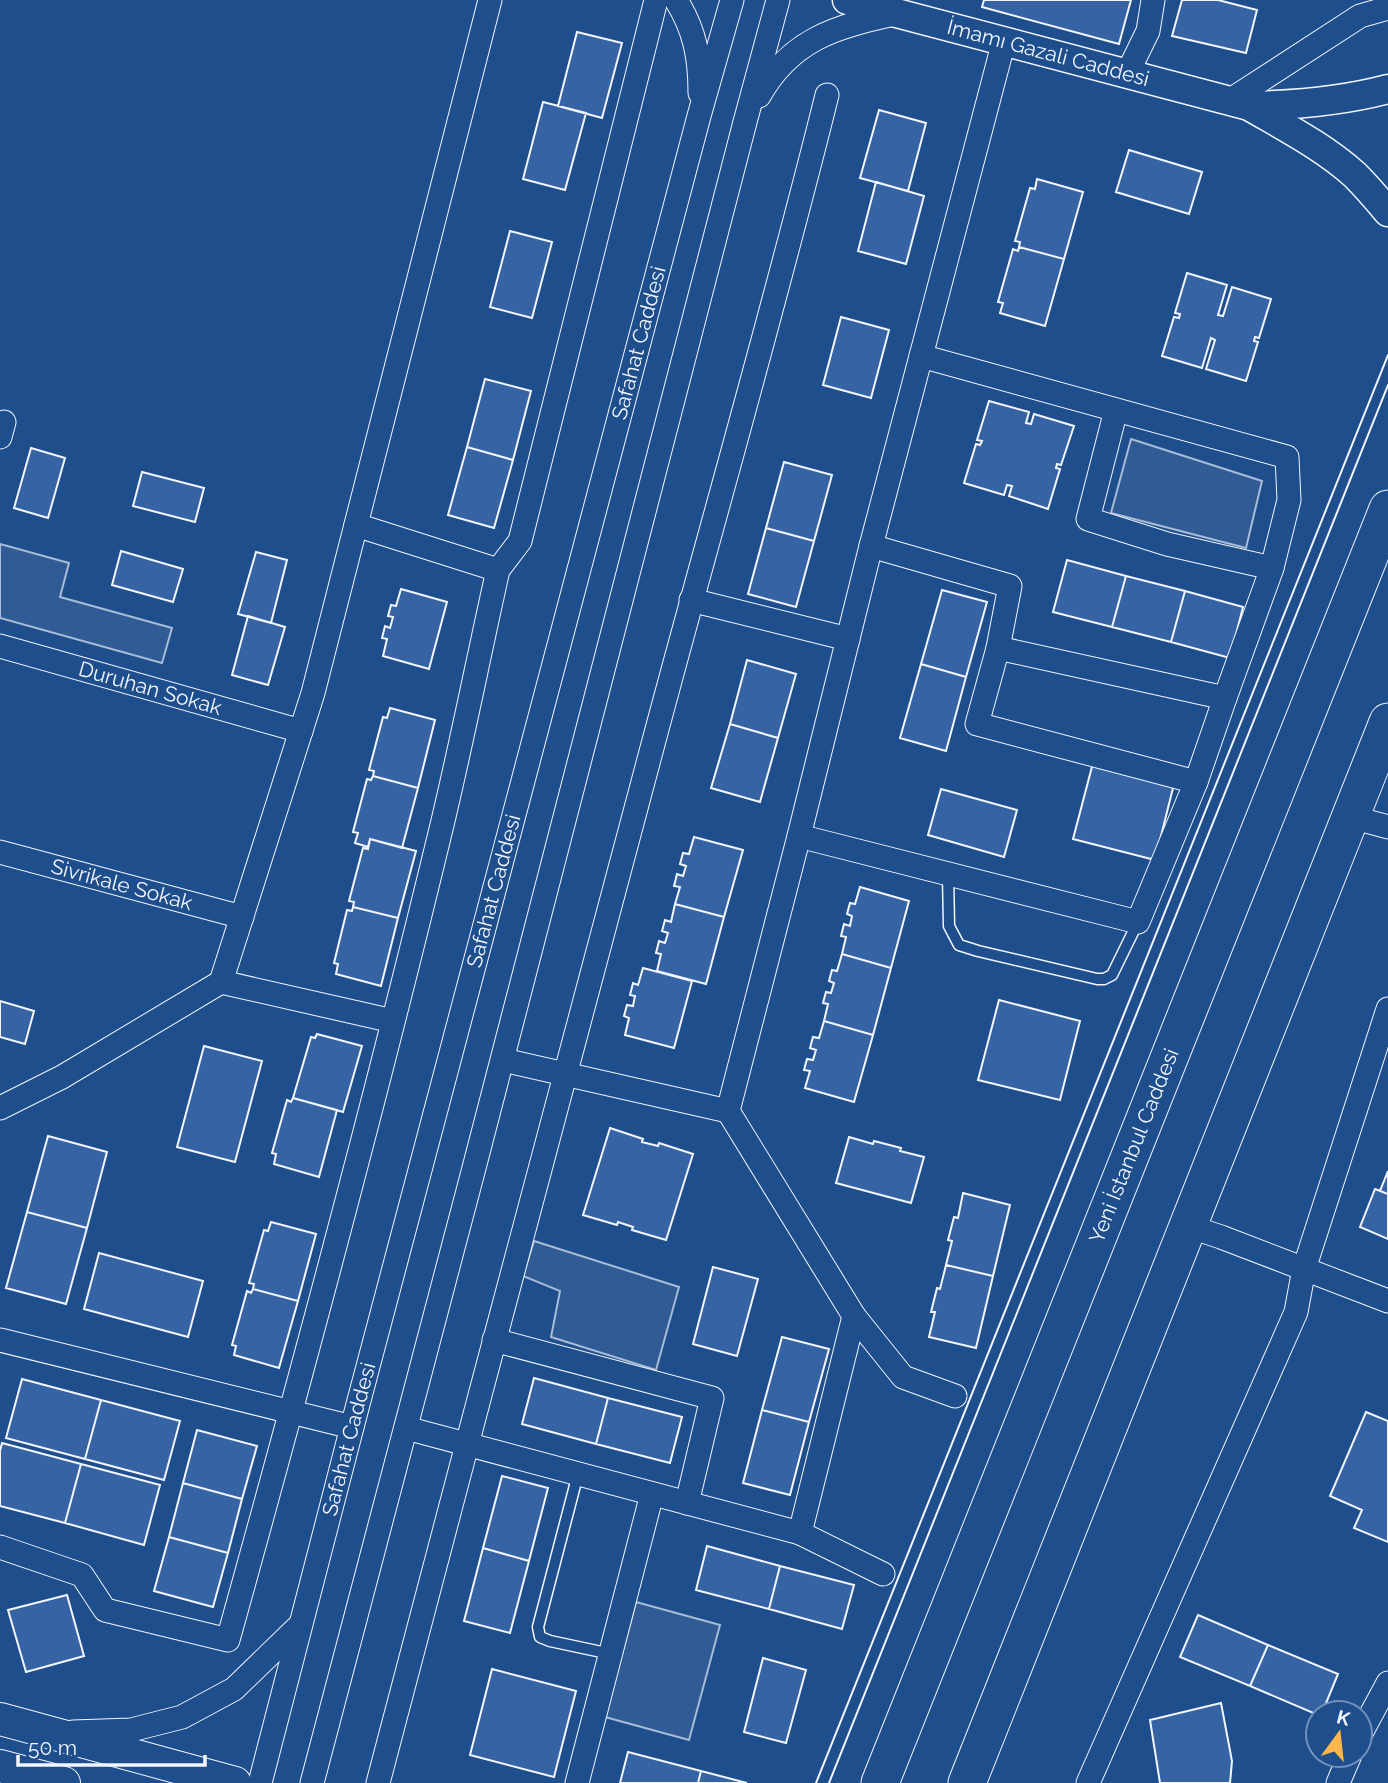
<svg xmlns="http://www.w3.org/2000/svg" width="1388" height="1783" viewBox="0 0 1388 1783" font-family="Raleway,sans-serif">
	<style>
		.parking { fill: #305b95; stroke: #a8bbd7; stroke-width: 2 }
		.building { fill: #3563a3; stroke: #f2f6ff; stroke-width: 2 }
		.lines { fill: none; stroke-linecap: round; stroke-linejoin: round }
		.service-casing { stroke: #f2f6ff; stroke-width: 13 }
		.minor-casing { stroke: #f2f6ff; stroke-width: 25 }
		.tertiary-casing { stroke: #f2f6ff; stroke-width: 31 }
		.secondary-casing { stroke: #f2f6ff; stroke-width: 34 }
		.trunk-casing { stroke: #f2f6ff; stroke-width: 39 }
		.service { stroke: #1f4e8c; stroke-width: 10 }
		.minor { stroke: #1f4e8c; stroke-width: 23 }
		.tertiary { stroke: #1f4e8c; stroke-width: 28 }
		.secondary { stroke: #1f4e8c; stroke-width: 32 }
		.trunk { stroke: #1f4e8c; stroke-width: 37 }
		.tram { stroke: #f2f6ff; stroke-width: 2 }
		.labels { text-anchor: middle; stroke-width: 5; stroke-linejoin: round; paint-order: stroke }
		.street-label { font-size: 21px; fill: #f2f6ff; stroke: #1f4e8c }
	</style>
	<rect width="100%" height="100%" fill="#1f4e8c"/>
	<!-- parking -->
	<path class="parking" d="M1131,439L1262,481L1246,548L1111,513Z
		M0,544L69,563L60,597L172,628L162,663L0,618Z
		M534,1241L679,1287L656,1370L551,1337L560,1291L523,1276Z
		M636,1602L720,1625L689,1740L605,1717Z"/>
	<!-- building -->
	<path class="building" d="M984,0H1131L1119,44L982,7Z
		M1182,0H1218L1257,10L1246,53L1172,36Z
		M577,32L622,43L602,118L558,106Z
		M543,102L586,113L565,190L523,179Z
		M879,110L926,123L908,191L860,178Z
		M1129,150L1202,172L1189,214L1116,192Z
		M1037,179L1083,192L1064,259L1019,247L1020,242L1015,241L1030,188L1035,189Z
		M876,182L924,196L906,264L858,251Z
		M510,231L552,242L532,318L490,307Z
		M1019,247L1064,259L1045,326L1000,313L1003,303L998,302L1013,249L1018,251Z
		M1187,273L1227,285L1218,315L1223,316L1232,287L1271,299L1259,338L1255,337L1254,341L1258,342L1246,381L1206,369L1215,340L1211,338L1202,368L1162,356L1174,317L1179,318L1180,314L1175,313Z
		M841,317L889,330L871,398L823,385Z
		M485,379L531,391L513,460L467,447Z
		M989,401L1029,412L1026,423L1031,424L1034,414L1074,426L1061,465L1057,464L1056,468L1060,469L1048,509L1009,496L1012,486L1007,485L1004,495L964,483L976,444L980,445L982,441L977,440Z
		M467,447L513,460L494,528L448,515Z
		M31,448L65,458L48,518L14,508Z
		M784,462L832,475L814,541L766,528Z
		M142,472L204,488L195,522L133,506Z
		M766,528L814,541L796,607L748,594Z
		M121,551L183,569L173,602L112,585Z
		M256,552L287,560L271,623L238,614Z
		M1067,560L1126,576L1112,627L1053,612Z
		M1126,576L1185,591L1171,642L1112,627Z
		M401,589L447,602L429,669L383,656L387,639L382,638L385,626L390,628L393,617L388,616L391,605L396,606Z
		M942,590L987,602L966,677L921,664Z
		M1185,591L1243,607L1230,658L1171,642Z
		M248,616L285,627L268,685L232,675Z
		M747,660L796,674L778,738L730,724Z
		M921,664L966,677L946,751L900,738Z
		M390,708L435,720L418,788L373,776L374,771L369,770L383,717L387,718Z
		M730,724L778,738L760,802L711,788Z
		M1094,759L1175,780L1155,860L1073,839Z
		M373,776L418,788L402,848L370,839L368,847L355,843L358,833L353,832L367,779L371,780Z
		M941,789L1017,810L1004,857L928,835Z
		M694,837L743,850L724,917L675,904L680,887L674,886L677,874L683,876L686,866L680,864L683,853L689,854Z
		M370,839L416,851L398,918L353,907L354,902L349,901L363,848L368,849Z
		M860,887L909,901L891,968L842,954L846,937L841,936L844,924L850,926L852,916L847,914L850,903L855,904Z
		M675,904L724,917L706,984L657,971L661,954L656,953L659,941L665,943L668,933L662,931L665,920L671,922Z
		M353,907L398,918L381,986L336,974L338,964L334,963L347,910L352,911Z
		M842,954L891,968L873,1035L824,1021L828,1004L823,1003L826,992L831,993L834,983L829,981L832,970L837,971Z
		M643,968L692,981L674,1048L625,1035L629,1018L624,1016L627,1005L633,1006L635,996L630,995L633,983L638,985Z
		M999,1000L1080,1021L1060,1100L978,1080Z
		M0,1001L34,1011L25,1044L0,1037Z
		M824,1021L873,1035L854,1102L805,1088L810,1071L804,1070L807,1059L813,1060L816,1050L810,1048L813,1037L819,1038Z
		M317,1034L362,1046L343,1112L293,1098L311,1037L315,1038Z
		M204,1046L262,1061L235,1162L177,1147Z
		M293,1098L337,1110L319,1177L274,1164L276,1154L272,1153L287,1100L291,1102Z
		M610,1128L643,1139L642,1142L658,1146L659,1143L693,1154L666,1240L632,1230L633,1227L618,1222L617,1225L583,1215Z
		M48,1136L107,1152L87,1228L27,1212Z
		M849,1137L873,1144L874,1141L901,1148L900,1151L924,1157L911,1203L836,1183Z
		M1388,1171V1194L1380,1191Z
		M1375,1189L1388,1194V1239L1360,1227Z
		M963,1193L1010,1205L993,1276L946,1265L952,1241L948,1240L954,1217L958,1218Z
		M27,1212L87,1228L66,1304L6,1288Z
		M271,1222L316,1234L298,1301L253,1289L254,1284L249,1283L264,1230L268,1231Z
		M99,1253L203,1281L188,1337L84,1309Z
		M946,1265L993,1276L976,1348L929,1337L935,1312H931L937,1288L940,1289Z
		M713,1267L758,1279L737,1356L693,1344Z
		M253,1289L298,1301L279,1368L234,1355L236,1346L232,1345L247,1291L251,1293Z
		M782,1337L829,1349L809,1422L762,1410Z
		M534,1378L608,1398L596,1444L522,1424Z
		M22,1379L101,1400L85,1459L6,1438Z
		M608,1398L682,1417L670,1463L596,1444Z
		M101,1400L180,1421L164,1480L85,1459Z
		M762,1410L809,1422L790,1495L743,1483Z
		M1366,1412L1388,1421V1542L1354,1528L1362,1510L1330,1496Z
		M197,1430L257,1446L242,1499L183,1483Z
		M2,1443L81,1464L65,1523L0,1506V1451Z
		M81,1464L160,1485L144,1545L65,1523Z
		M502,1476L548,1488L529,1561L483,1548Z
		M183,1483L242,1499L228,1553L169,1537Z
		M169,1537L228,1553L213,1607L154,1591Z
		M707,1546L780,1566L769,1609L696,1590Z
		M483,1548L529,1561L510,1633L464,1621Z
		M780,1566L854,1585L842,1629L769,1609Z
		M67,1595L84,1656L26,1672L8,1610Z
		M1198,1615L1268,1645L1250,1686L1180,1657Z
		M1268,1645L1338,1674L1322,1713H1318V1715L1250,1686Z
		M763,1658L806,1670L786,1743L744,1732Z
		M492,1669L576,1691L554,1777L470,1755Z
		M1221,1703L1232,1761L1230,1783H1160L1150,1720Z
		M628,1752L701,1771L698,1783H620Z
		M701,1771L747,1783H698Z"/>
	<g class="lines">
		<defs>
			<path id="service" d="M948,874L949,926L959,945L978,951L1097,979H1104L1112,975L1138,922
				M578,1474L538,1627L540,1637L550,1641L611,1654"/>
			<g id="minor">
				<path d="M676,0C695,30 700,58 700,93"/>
				<path d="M1127,74L1148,31L1153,0"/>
				<path d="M759,96C790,40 836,26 895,14"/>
				<path d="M1229,101L1360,16L1388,8"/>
				<path d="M1116,410L1088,519L1167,544L1272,568"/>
				<path d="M0,437L4,422"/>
				<path d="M356,525L498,570"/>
				<path d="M871,546L1010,586L998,648L1225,698L1272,568L1289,500L1287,457L921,356"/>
				<path d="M691,600L848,639"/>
				<path id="s1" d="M0,646L301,731"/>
				<path d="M998,648L977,724L1196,782"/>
				<path d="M1351,817L1388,827"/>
				<path d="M799,836L1138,922L1196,782L1225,698"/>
				<path id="s2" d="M0,852L242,917"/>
				<path d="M221,982L393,1021"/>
				<path d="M503,1060L728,1111"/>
				<path d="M0,1108L62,1077L221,982L313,693L490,0"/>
				<path d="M1188,1226L1221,1237L1388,1301"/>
				<path d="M854,1316L903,1377L955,1396"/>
				<path d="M0,1340L352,1427"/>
				<path d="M494,1340L712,1398L687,1503"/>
				<path d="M406,1428L800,1533L883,1574"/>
				<path d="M800,1533L854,1316L728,1111L799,836L871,546L1004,41"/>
				<path d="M0,1547L82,1575L105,1610L228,1640C303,1370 376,1098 442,825C462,741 479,655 498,570L520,541L656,0"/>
				<path d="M73,1732L131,1730L182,1717L234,1689L299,1626"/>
				<path d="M1360,1735L1388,1683"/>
				<path id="s3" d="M260,1783L352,1427L699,116L732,0"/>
				<path d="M312,1783L474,1168L745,122L778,0"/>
				<path d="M378,1783C469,1438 559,1092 652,748C710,530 773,313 827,95"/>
				<path d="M577,1783L652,1494"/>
				<path d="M1088,1783L1296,1312L1304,1269L1388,1009"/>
				<path d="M1338,1783L1350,1755"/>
			</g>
			<g id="tertiary">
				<path id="s4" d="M847,0L1249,106C1285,127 1324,147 1355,175C1367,187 1378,200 1388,212"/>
				<path d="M1249,106C1296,105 1343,101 1388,89"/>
			</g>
			<path id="secondary" d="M0,1719L235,1783
				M0,1766L64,1783"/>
			<g id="trunk">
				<path id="s5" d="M880,1783L1388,509"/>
				<path d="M967,1783L1388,722"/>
			</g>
		</defs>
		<!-- service casing -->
		<use href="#service" class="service-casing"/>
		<!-- minor casing -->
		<use href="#minor" class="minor-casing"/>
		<!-- tertiary casing -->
		<use href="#tertiary" class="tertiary-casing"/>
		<!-- secondary casing -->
		<use href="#secondary" class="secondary-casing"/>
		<!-- trunk casing -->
		<use href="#trunk" class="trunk-casing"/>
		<!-- service -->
		<use href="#service" class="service"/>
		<!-- minor -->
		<use href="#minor" class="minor"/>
		<!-- tertiary -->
		<use href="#tertiary" class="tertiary"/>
		<!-- secondary -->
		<use href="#secondary" class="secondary"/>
		<!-- trunk -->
		<use href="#trunk" class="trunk"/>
		<!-- tram -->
		<path class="tram" d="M816,1783L1388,355
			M829,1783L1388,385"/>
	</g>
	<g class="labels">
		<!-- street labels -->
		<g class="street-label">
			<text dy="7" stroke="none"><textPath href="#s4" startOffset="208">İmamı Gazali Caddesi</textPath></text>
			<text dy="7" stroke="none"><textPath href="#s3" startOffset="1489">Safahat Caddesi</textPath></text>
			<text dy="7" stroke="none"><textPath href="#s1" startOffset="156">Duruhan Sokak</textPath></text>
			<text dy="7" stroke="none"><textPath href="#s2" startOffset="126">Sivrikale Sokak</textPath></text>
			<text dy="7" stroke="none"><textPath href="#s3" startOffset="922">Safahat Caddesi</textPath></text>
			<text dy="7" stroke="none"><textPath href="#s5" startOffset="686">Yeni İstanbul Caddesi</textPath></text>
			<text dy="7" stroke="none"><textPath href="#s3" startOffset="355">Safahat Caddesi</textPath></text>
		</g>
	</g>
	<!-- north arrow -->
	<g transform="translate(1339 1734) rotate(15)"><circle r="33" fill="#1f4e8c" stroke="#7391ba" stroke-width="2"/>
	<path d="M0-5L12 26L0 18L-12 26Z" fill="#ffb74d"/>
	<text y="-10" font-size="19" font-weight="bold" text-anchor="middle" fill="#f2f6ff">K</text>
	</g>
	<!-- scale -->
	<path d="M18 1755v10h187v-10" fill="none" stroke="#f2f6ff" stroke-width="3.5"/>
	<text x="28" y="1755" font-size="21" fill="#f2f6ff" stroke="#1f4e8c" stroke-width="5" paint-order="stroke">50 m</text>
</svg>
